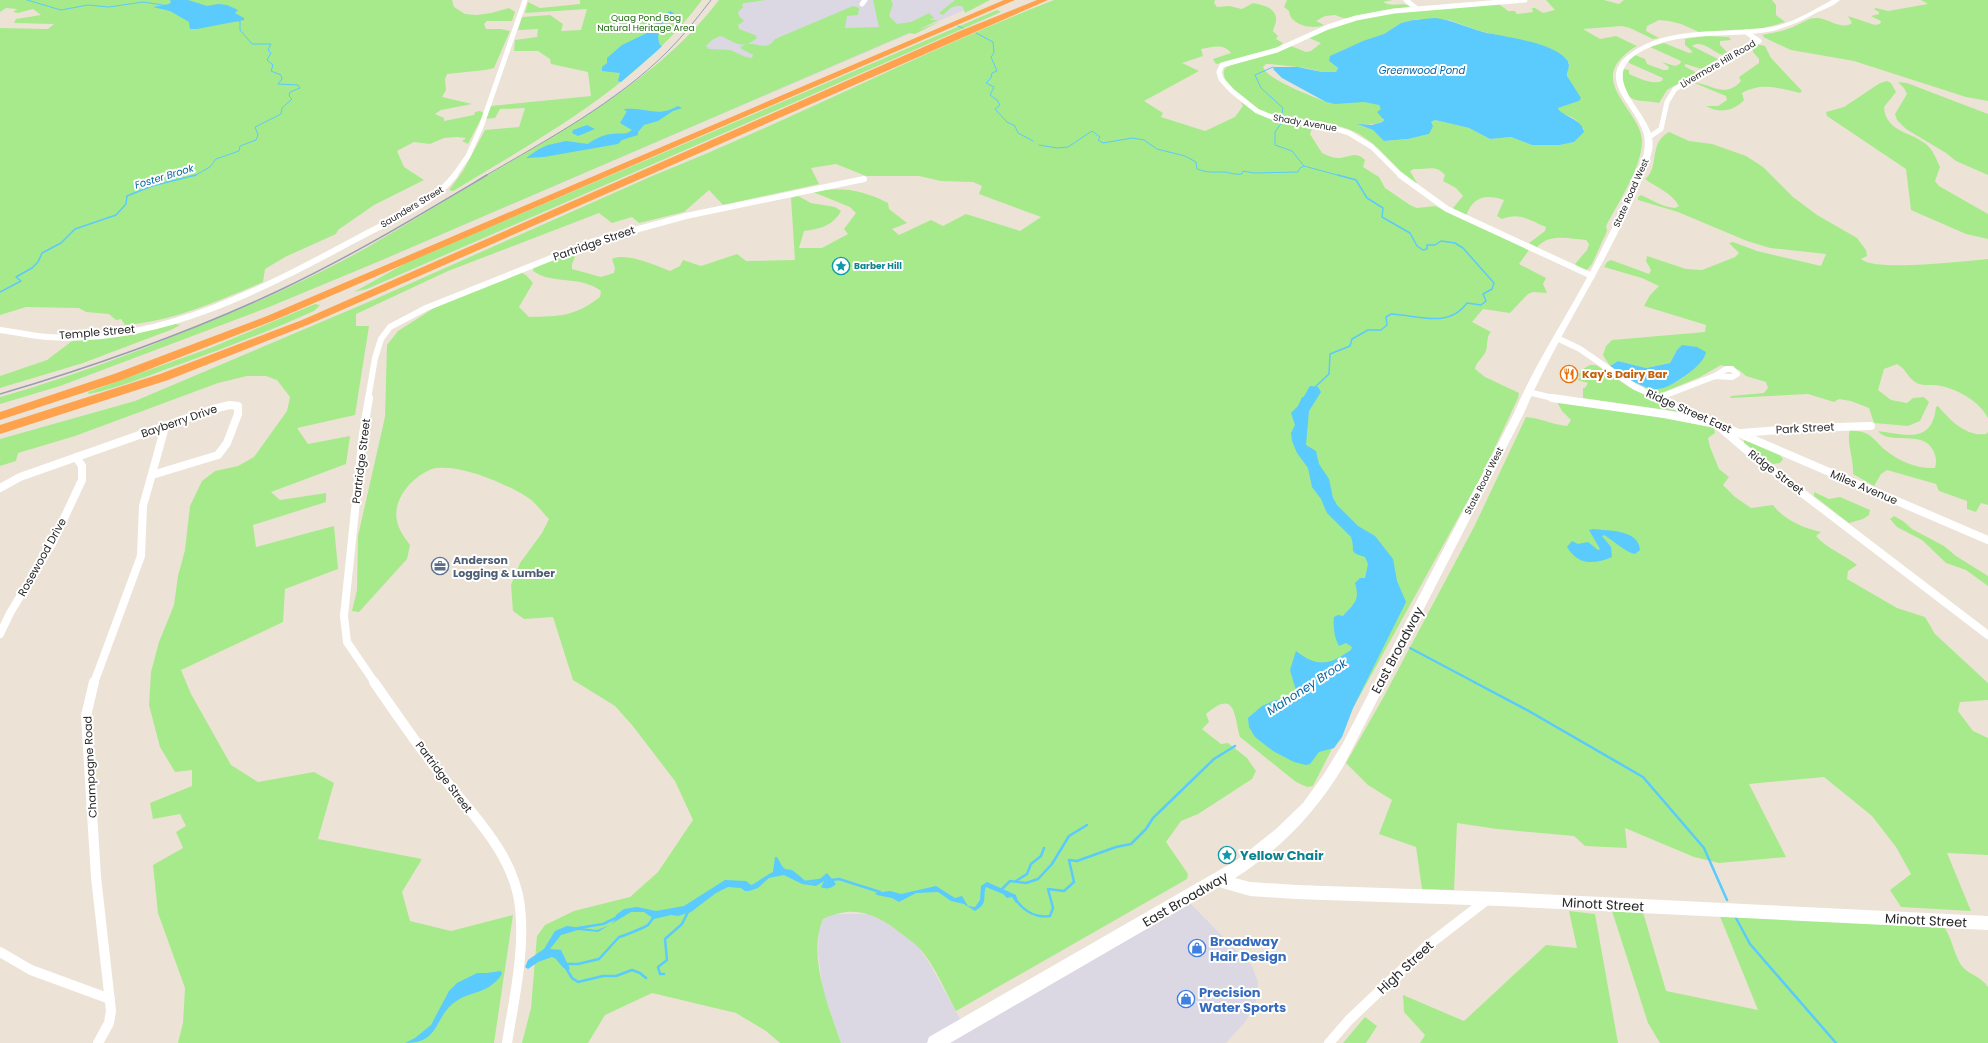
<svg xmlns="http://www.w3.org/2000/svg" width="1988" height="1043" viewBox="0 0 1988 1043" font-family="Poppins,sans-serif">
	<style>
		.industrial { fill: #dcd8e3 }
		.green { fill: #a7ea8b; fill-rule: evenodd }
		.water { fill: #5bcafc }
		.lines { fill: none; stroke-linecap: round; stroke-linejoin: round }
		.stream-far3 { stroke: #5bcafc; stroke-width: 1 }
		.stream-far2 { stroke: #5bcafc; stroke-width: 1.5 }
		.stream-far1 { stroke: #5bcafc; stroke-width: 2 }
		.stream { stroke: #5bcafc; stroke-width: 2.5 }
		.street-far3 { stroke: #fff; stroke-width: 5 }
		.street-far2 { stroke: #fff; stroke-width: 6 }
		.street-far1 { stroke: #fff; stroke-width: 8 }
		.street { stroke: #fff; stroke-width: 10 }
		.secondary { fill: #fff; fill-rule: evenodd }
		.highway { fill: #ffa24e; fill-rule: evenodd }
		.rail-far1 { stroke: #999cb4; stroke-width: 1 }
		.rail { stroke: #999cb4; stroke-width: 1.5 }
		.labels { text-anchor: middle; stroke-width: 4; stroke-linejoin: round; paint-order: stroke }
		.far-park-label { font-size: 9px; fill: #206a11; stroke: #fff }
		.far-street-label { font-size: 9px; fill: #272727; stroke: #fff }
		.far-culture-label { font-size: 9px; font-weight: bold; fill: #0d838f; stroke: #fff; text-anchor: start }
		.far-water-label { font-size: 10px; font-style: italic; fill: #0064a2; stroke: #fff }
		.street-label { font-size: 11px; fill: #272727; stroke: #fff }
		.food-label { font-size: 11px; font-weight: bold; fill: #c56008; stroke: #fff; text-anchor: start }
		.service-label { font-size: 11px; font-weight: bold; fill: #4e5e75; stroke: #fff; text-anchor: start }
		.water-label { font-size: 12px; font-style: italic; fill: #0064a2; stroke: #fff }
		.near-street-label { font-size: 13px; fill: #272727; stroke: #fff }
		.near-culture-label { font-size: 13px; font-weight: bold; fill: #0d838f; stroke: #fff; text-anchor: start }
		.near-shop-label { font-size: 13px; font-weight: bold; fill: #366cbe; stroke: #fff; text-anchor: start }
	</style>
	<rect width="100%" height="100%" fill="#ece3d6"/>
	<!-- industrial -->
	<path class="industrial" d="M719,0H988L375,263L661,62L702,23Z
		M1186,899L1252,966L1258,982L1256,1001L1246,1021L1226,1043H841L823,991L818,953L819,928L823,919L833,914H870L884,920L917,945L931,966L964,1026Z"/>
	<!-- green -->
	<path class="green" d="M0,0H452L454,7L465,14L477,15L491,13L509,8L515,12L512,21H487L484,24L486,29H501L510,31L494,68L485,70L447,74L445,79L446,90L442,97L472,104L441,110L435,114L444,118V121L474,115L475,112L480,111L484,113L468,144L462,141L466,138L457,137L444,138L430,144L414,142L397,151L404,167L424,180L374,205L338,230L336,234L285,257L265,269L263,282C218,301 174,321 125,325L121,319L116,320L109,314L86,312L79,308L26,307L0,315V28L48,29L54,24L14,23L16,19L41,15L33,9L18,13L13,12L17,9L6,8L0,12Z
		M580,0H702C639,85 542,137 453,191L449,190L463,171L485,130L519,127L525,108L500,109L495,118L485,119L491,106L591,96L588,72L551,64L550,59L538,51H514L515,40L537,37L538,29L518,30L522,17L550,15L563,24L561,31L581,30L587,9L525,13L528,2L540,8L580,4Z
		M719,0H765L745,3L742,4L743,7L738,12L739,16L744,21L738,25L739,29L755,35L757,38C739,52 734,40 720,36L712,40L706,46L709,49L730,50L746,57L752,58L753,55L740,48C750,36 765,55 775,39L853,6L859,8L858,15L847,16L845,28L879,27L873,0H891L893,4L889,16L897,24L911,22L929,13L934,18L929,20H938L918,30L939,22L915,34L909,33L375,263L269,307L60,386L0,404V397C67,378 132,354 196,327C254,304 312,278 366,248C411,222 454,195 498,169C577,122 663,74 719,0Z
		M955,0H990L965,13L963,7C954,3 949,10 943,15L939,13Z
		M1054,0H1215L1214,3L1217,7L1229,6L1242,9L1253,3C1262,5 1275,7 1276,18C1277,21 1274,27 1273,31L1278,36L1276,39L1283,43C1271,55 1233,60 1216,64L1213,59L1231,53C1224,43 1212,47 1201,49L1203,56L1182,63L1199,71L1144,101L1163,113L1161,117L1205,131L1235,117L1243,106L1241,102C1251,109 1262,117 1274,120C1295,125 1316,124 1336,130L1318,128L1312,129L1310,134L1322,153C1327,155 1332,158 1338,158C1349,158 1355,150 1365,160L1363,167L1379,177L1385,188L1410,205L1417,208L1435,206L1529,250L1519,264L1546,278L1543,284L1547,293L1533,292L1528,294L1510,313L1483,309L1472,322L1491,332C1485,338 1489,346 1485,353C1481,360 1477,361 1475,369L1485,377L1519,393L1518,398L1482,475L1353,708L1313,786L1307,787L1296,782L1240,737C1234,716 1236,688 1206,714L1209,722L1202,729L1221,744L1228,743L1247,758L1256,771L1252,779L1198,814L1181,821L1166,842L1188,874L1187,879L956,1011C945,991 933,961 916,945C912,941 906,938 902,934C876,914 855,904 823,919C807,955 829,1008 841,1043H780L766,1031L736,1013L652,993L605,1015L588,1043H522L531,1008L537,936L545,925L574,911L630,897L658,872L693,820L675,781L632,725L615,706L573,680L553,617L524,619L513,611L511,585L520,563L542,533L549,519C542,512 535,502 527,497C508,485 473,470 450,468C445,468 436,467 432,469C413,476 392,499 397,521C399,530 404,537 410,545L407,559L359,612L352,611L357,590L358,536L385,417L387,345L398,331L434,308L521,272L527,276L533,283L519,307L529,317C560,316 574,317 600,297L601,291C580,275 552,285 533,271L534,267L573,252L575,257L572,264V269L601,277L614,273L615,268L612,259C626,252 655,265 670,271L680,266L683,260L701,266L737,254L746,261L795,260L791,198L798,196L811,203L835,207L841,211C833,226 819,229 804,231L799,248H822L848,234L844,229L856,213L850,207L813,192C840,186 863,190 888,203L889,209L907,223L892,229L899,235L931,220L943,226L966,214L1020,231L1041,217L979,194L982,186L973,182L941,181L919,176H866L836,164L811,168L819,184L723,205L709,190L684,212L639,223L632,217L612,223L599,213L448,271L356,314V326H369L355,415L297,428L308,444L350,436L346,464L271,492L280,500L326,493V502L253,525L256,547L334,526L338,569L285,589L283,622L181,670L191,694L231,765L258,782L314,772L334,783L318,839L422,859L402,892L410,921L451,931L513,915L494,1043H178L183,1023L185,988L158,913L153,865L183,848L176,832L186,826L180,814L153,819L150,803L192,786V770L175,772L160,747L149,705L151,672L159,642L174,605L178,576L185,550L190,506L202,481L215,471L238,466L254,457L287,411L290,397L277,380L266,376H247L218,383L75,436L18,453L16,461L0,466V439L135,401L373,300L652,176C788,122 918,53 1054,0Z
		M1287,0H1393L1383,2C1392,8 1403,1 1410,7L1380,11L1349,18H1343L1335,15L1325,16L1316,21L1324,25C1312,30 1290,25 1289,11L1284,7Z
		M1546,0H1604L1619,4L1624,0H1772L1776,5V15L1785,22L1764,28L1699,32L1681,24L1669,21L1659,20L1647,26L1646,31L1659,38L1653,39L1630,28L1622,26L1583,29L1600,39L1616,36L1637,46C1629,50 1624,55 1618,62C1598,89 1643,115 1642,142C1641,169 1618,203 1606,226L1607,231L1592,264L1587,270L1579,268L1575,264L1587,250L1589,244L1586,240C1569,239 1550,233 1537,247L1529,243L1545,231L1546,227C1529,220 1520,212 1502,219L1497,216L1504,200C1486,194 1473,196 1466,216L1455,211L1453,208L1463,196L1456,188L1443,181L1445,175C1436,164 1426,170 1414,169L1410,171L1417,183H1414C1395,168 1380,146 1359,134C1332,119 1302,124 1273,116C1259,113 1216,84 1225,68L1231,65L1291,46L1306,52L1311,51L1321,43L1309,38C1362,8 1440,9 1499,4L1508,11H1515L1517,14L1533,12L1532,8H1535L1543,13L1555,10ZM1417,19L1449,20L1480,31L1540,45L1561,55L1569,63L1567,76L1579,101L1557,108C1562,116 1571,115 1577,121C1579,123 1581,127 1584,129L1574,142L1560,145H1532L1511,137L1490,139L1469,128L1435,120L1431,122L1429,134L1408,139L1385,141L1373,130L1359,125L1375,124L1383,121C1383,117 1383,109 1380,106C1370,97 1340,106 1326,102C1313,96 1267,80 1263,67L1266,64H1270L1306,68L1322,72H1336L1338,68L1329,61L1343,50L1384,34L1401,23Z
		M1921,0H1988V101L1966,97L1854,61L1791,50L1765,38L1762,35C1773,33 1785,31 1795,26C1802,23 1808,18 1816,18C1827,17 1841,31 1852,23L1848,16L1875,25L1880,24L1881,21L1871,16L1879,14V12L1874,9L1876,8L1888,11L1928,4Z
		M997,10L1001,12L367,289L354,292L406,263Z
		M1706,36L1729,37L1731,40L1720,41V45L1727,52L1723,55C1713,53 1703,39 1692,46L1718,59L1701,69L1686,64L1684,66L1697,73L1667,90L1659,103C1641,99 1625,105 1623,82C1623,77 1622,73 1623,69L1629,70V74C1638,78 1652,85 1662,81L1663,78L1629,63L1628,61L1635,55L1645,59L1647,64L1663,70H1668L1669,67L1662,62L1675,66L1680,64L1681,61L1650,47L1664,43L1689,53L1693,52L1685,45V39Z
		M1756,44L1765,46L1771,58L1802,91L1800,93C1778,88 1762,82 1742,93L1744,100C1734,111 1720,114 1706,106H1718L1727,100L1726,96L1692,82C1712,84 1725,99 1741,81L1739,77L1759,63V59L1753,52V48Z
		M1887,81L1891,83L1896,92L1884,107C1885,133 1915,132 1929,147C1934,152 1937,161 1940,167L1935,181L1939,186L1988,214V239L1966,234L1911,210L1906,169L1827,116L1826,112L1844,107L1880,83Z
		M1898,82L1907,83L1988,114V175L1956,161L1946,153L1906,129L1897,120L1895,114L1907,94L1904,88Z
		M1669,132L1689,141L1712,144L1746,156L1763,167L1793,197L1817,215L1857,238L1866,250L1867,256L1861,259C1874,272 1967,261 1988,259V418C1979,401 1959,390 1941,386C1934,384 1926,386 1919,384C1907,379 1908,370 1897,364L1884,369L1878,390L1891,400L1907,403L1913,398L1924,397L1929,402L1920,421L1908,426L1874,423L1869,408L1851,401L1839,399L1834,402L1808,394L1730,398L1731,396L1764,393L1768,388L1766,382L1746,376L1739,370L1721,365L1700,377L1659,394H1654L1643,388L1645,386C1666,392 1677,382 1693,370L1677,350L1670,363L1646,368L1618,361L1610,366L1603,355L1606,346L1612,340L1705,332L1706,325L1644,306L1650,295L1659,286L1642,278L1604,267L1607,262L1611,260L1649,274L1651,270L1646,261L1647,256L1686,269L1702,270L1735,257L1739,253L1729,243L1733,242L1757,251L1821,266L1826,254L1770,248L1747,241L1678,212L1638,200V197L1641,195C1652,200 1662,207 1675,208L1679,206C1671,192 1657,188 1645,179C1660,168 1648,143 1669,132Z
		M315,304L320,305L314,311C270,331 224,348 178,365C149,375 120,388 89,394L88,392L210,348Z
		M175,324L180,325L173,329L83,363L0,388V376L47,360L72,341Z
		M1590,365H1596L1629,387L1681,412L1583,398V388H1585L1588,383L1578,380L1580,377L1578,376L1581,370Z
		M1557,402L1707,424L1714,429L1715,433L1708,438L1710,447L1719,469L1729,477L1723,485L1735,497L1751,508L1773,505C1784,520 1803,528 1821,532L1816,536C1827,549 1844,554 1857,565L1848,571L1847,579L1897,608L1925,617L1935,634L1988,683V700L1960,702L1958,711L1973,731L1988,738V855L1947,853L1971,911L1901,907L1890,890L1911,874L1896,847L1872,816L1824,777L1749,784L1786,857L1719,863L1694,857L1625,828L1627,848L1585,846L1574,836L1497,829L1457,823L1454,890L1422,889L1416,847L1379,834L1392,800L1368,785L1346,763L1383,698L1475,525L1526,417C1541,418 1553,425 1567,426L1571,420L1562,411Z
		M1938,406C1950,420 1966,437 1986,434L1988,432V505L1981,503L1976,512L1967,509V501L1939,491L1936,484L1887,470L1881,474L1874,486L1853,474C1854,460 1846,441 1850,430C1855,431 1861,431 1865,433C1873,436 1877,443 1884,449C1898,461 1917,469 1935,468C1937,460 1936,457 1933,450C1922,429 1889,446 1878,431C1906,435 1932,444 1936,407Z
		M1744,440L1778,453L1783,459L1780,463L1773,464L1744,443Z
		M1814,492L1829,499L1840,497L1870,510L1869,515L1863,519L1849,523L1814,496Z
		M1894,516L1903,521L1912,529L1944,546L1956,556L1988,576V586L1966,570L1946,563L1922,540L1897,527L1890,519Z
		M1569,911L1595,914L1618,1043H1420L1425,1035L1404,1012L1403,995L1464,1021L1546,945L1577,948Z
		M1612,911L1643,912L1666,991L1758,1010L1719,914L1942,924C1952,937 1953,952 1961,965C1967,974 1981,976 1988,987V1043H1660L1648,1023Z
		M1365,1017L1377,1026L1366,1043H1343Z"/>
	<!-- water -->
	<path class="water" d="M170,0H188L207,6L218,4L227,5L238,10L235,13L244,18V20L197,29H190L189,22L170,11L153,7L169,4L171,2Z
		M670,11L674,13C664,22 654,30 660,45L662,46L658,50L621,82L618,81L620,73L602,71V67L607,63V58L622,45L647,33L664,15Z
		M1435,18C1452,20 1466,27 1483,32C1504,37 1552,42 1566,59C1572,66 1567,69 1567,76L1581,98L1579,101L1558,108V109C1566,118 1582,119 1584,132L1574,142L1560,145H1532L1511,137L1490,139L1469,128L1435,120L1431,122L1433,126L1429,134L1408,139L1384,141L1373,130L1357,124L1372,125L1382,122L1384,120L1377,112L1381,109L1379,105L1364,102L1335,104L1326,102L1282,78L1273,69L1275,67H1298L1322,72H1336L1338,68L1329,61L1330,56L1363,41L1384,34L1401,23L1413,20Z
		M678,106L682,108L673,111L658,121L644,125L638,132V135L622,140L618,144L544,157L526,158L539,149L548,145L566,141L588,144C594,139 603,135 611,134C620,132 625,136 632,130L620,123L627,111L624,110L625,109C648,107 656,118 678,106Z
		M587,125L595,129L578,136L572,133L573,130Z
		M1682,345L1697,347L1706,352C1705,359 1696,368 1689,373C1680,379 1668,389 1657,389C1643,390 1621,374 1610,366L1618,361L1646,368L1670,363L1677,350Z
		M1310,386L1318,387L1321,392L1309,411L1306,445L1316,451L1319,464L1329,479L1333,498L1337,505L1358,526L1375,536L1393,559L1397,581L1406,602L1353,708L1342,737L1334,748L1319,752L1310,764L1306,765L1294,762L1273,751L1255,737L1249,727L1248,718L1262,706L1275,700L1297,701V694L1290,670L1296,651C1318,668 1329,665 1351,650L1352,647L1346,643L1339,646C1334,637 1333,627 1334,617L1338,615L1343,616C1355,603 1360,600 1355,583L1360,578H1365L1368,564L1365,557C1347,552 1356,551 1351,537L1327,513L1321,499L1312,487L1308,468L1297,453L1292,441L1291,433L1295,425L1291,413L1299,405Z
		M1593,529C1608,531 1639,529 1640,550L1635,554C1626,553 1613,540 1604,535L1602,536L1611,547L1612,557C1593,565 1578,565 1567,547L1572,541L1578,544L1588,542L1598,550L1600,549L1589,530Z
		M775,857H777L782,866L785,869L792,870L801,877L804,883L816,882L827,873L836,884C832,888 827,890 821,887L824,881L816,886L802,884L784,875L769,878L758,888L749,891H745L741,888L728,887L716,893L691,912L678,916L671,915L654,919L644,912H631L598,932L578,930L561,935L550,949L561,950L570,969L568,970C560,968 559,959 552,957L538,962L528,969L525,967L528,960L544,949L555,931L567,926L597,930L610,925L615,920L616,915L624,909L637,907L656,911L684,906L725,880L746,881L751,885C757,883 766,875 773,872Z
		M987,882L1016,895L1018,902L1016,903L1012,897L1007,898L1003,894L986,887C982,897 989,903 975,911L964,904L951,901L938,892L916,893L899,902L892,898L877,895L875,893L890,891L901,894L936,886L955,898L962,896L968,906L975,907L980,900L981,886Z
		M501,971L502,974C488,995 471,990 455,1002C433,1018 441,1043 405,1043L415,1038L431,1025L449,991L457,983L477,973H487Z"/>
	<g class="lines">
		<!-- stream-far3 -->
		<path class="stream-far3" d="M27,0L61,10L88,5L109,7L143,2L163,5
			M958,26L963,28
			M976,33L993,42L994,53L991,57L997,71L992,73L991,78L986,83L994,87L990,95L997,100L1000,105L995,109L1007,122L1015,126L1018,133L1033,141
			M1276,68L1273,67L1255,75L1261,88L1283,108L1281,118
			M1282,122L1275,132V145L1292,151L1304,166
			M1039,145L1057,148L1068,147L1092,131L1100,137L1098,140L1103,143L1132,138L1144,140L1157,149L1185,156L1196,162L1197,169C1210,173 1210,172 1223,172C1229,172 1233,175 1242,174L1243,171L1254,173L1298,172L1300,168L1304,166L1341,176
			M194,176L210,167L216,159L239,151L240,146L256,140L258,135L255,127L281,114L282,108L292,99L289,96L290,92L300,88L298,85L278,84L282,79L281,75L271,71L273,65L267,60L271,53L268,50L271,44H252L240,30V21H238"/>
		<!-- stream-far2 -->
		<path class="stream-far2" d="M0,292L21,281L16,277L32,268L38,262L42,253L61,243L75,229L116,215L126,204L127,196L152,186L196,175
			M1315,387L1329,374L1330,354L1350,346L1352,339L1368,330H1381L1387,325L1386,317L1391,314C1417,315 1449,329 1467,303L1481,305L1486,301L1483,294L1492,289L1494,283L1463,248L1455,243L1441,241L1435,245H1427V249L1423,250L1417,246L1410,233L1382,217L1383,208L1367,198L1356,180L1338,175
			M1302,399L1303,398"/>
		<!-- stream-far1 -->
		<path class="stream-far1" d="M1299,406L1303,398
			M1410,648L1476,683"/>
		<!-- stream -->
		<path class="stream" d="M1474,682L1527,710L1643,777L1704,848L1727,900
			M801,879L805,882L820,880
			M831,880L839,879L880,892
			M1016,881L1027,874L1031,864L1041,856L1044,848
			M1002,889L1010,881L1026,883L1038,879L1052,864L1069,836L1087,825
			M1016,900C1024,911 1036,918 1050,916L1053,908L1048,889L1064,891L1074,882L1069,860L1077,861L1116,847L1131,844L1146,829L1153,818L1214,759L1235,746
			M1736,918L1750,944L1836,1043
			M578,928L603,924L618,917
			M566,964H578L599,959L619,937C621,937 646,927 648,925C650,923 652,919 654,917
			M566,968L572,978L578,982L603,976H616L632,970L640,973L646,978
			M664,974H660L658,967L667,960L665,939L682,924L688,912"/>
		<!-- street-far3 -->
		<path class="street-far3" d="M1406,0L1417,9
			M862,4L865,0
			M1648,138L1661,129L1667,102L1675,89L1759,41L1746,32
			M454,176L468,156L481,127L525,0
			M1401,176L1372,147L1349,133L1321,124L1279,120L1257,111L1232,91L1221,79L1219,72L1222,65L1277,50L1328,27L1356,18L1394,11L1525,0"/>
		<!-- street-far2 -->
		<path class="street-far2" d="M1400,175L1447,209L1592,276
			M0,330C16,332 32,336 48,337C159,345 265,288 360,237C393,219 431,206 455,175
			M1557,338L1580,349L1635,387L1662,399
			M1726,369H1732L1737,374L1732,377L1715,376Z
			M1528,392L1557,399
			M1658,398L1715,376
			M368,399L375,358L381,339L390,327L426,308L591,242L686,216L864,179"/>
		<!-- street-far1 -->
		<path class="street-far1" d="M369,398L363,434L344,616L347,642L375,683
			M1552,398L1664,414L1716,424L1751,454L1988,635
			M1659,398L1700,417
			M1722,426L1988,540
			M1741,433L1804,428L1871,426
			M0,488L20,477L213,409L230,405L238,406V414L227,443L218,455L152,475
			M0,634L10,613L52,544L82,480V466L76,457
			M94,683L141,556L143,506L165,427"/>
		<!-- street -->
		<path class="street" d="M94,682L86,716L96,877L111,1011L109,1023L98,1043
			M374,682C395,712 415,742 438,771C470,812 514,853 520,907C525,952 514,999 507,1043
			M0,952L31,970L110,999
			M1329,1043L1349,1020L1427,946L1488,899"/>
		<!-- secondary -->
		<path class="secondary" d="M1832,0H1840C1834,6 1824,9 1816,13C1802,21 1788,27 1773,31C1727,40 1679,28 1637,54C1602,77 1641,106 1650,131C1654,139 1653,150 1650,158C1619,248 1561,326 1524,413L1343,767C1316,812 1280,850 1235,878L1250,882L1296,885L1500,892L1988,916V930L1500,906L1296,899L1250,896L1219,887L950,1043H927L929,1037L1237,860L1276,829L1303,803L1324,774L1343,743L1514,413C1535,364 1564,321 1589,274C1608,237 1627,198 1642,159C1645,151 1646,140 1643,132C1634,104 1594,78 1632,52C1672,24 1724,35 1770,27C1792,24 1813,10 1832,0Z"/>
		<!-- highway -->
		<path class="highway" d="M1004,0H1015L275,320L122,380L0,420V412L114,374L267,316Z
			M1037,0H1048L310,324L168,380L0,434V425L160,374L302,320L960,31Z"/>
		<!-- rail-far1 -->
		<path class="rail-far1" d="M485,176C548,139 616,103 668,51C684,35 697,18 711,0"/>
		<!-- rail -->
		<path class="rail" d="M0,394C95,366 188,333 278,291C350,257 418,216 487,175"/>
	</g>
	<!-- icons -->
	<defs>
		<symbol id="sight-ring" viewBox="-11 -11 22 22"><circle r="9.5" fill="#fff" stroke="#0f9aa8" stroke-width="1.5"/><path d="M0-6L1.8-2.2L6-1.7L2.9 1.2L3.7 5.4L0 3.3L-3.7 5.4L-2.9 1.2L-6-1.7L-1.8-2.2Z" fill="#0f9aa8"/></symbol>
		<symbol id="restaurant-ring" viewBox="-11 -11 22 22"><circle r="9.5" fill="#fff" stroke="#e8710a" stroke-width="1.5"/><path d="M-5-6h1v4h1v-4h1v4h1v-4h1v5L-1.5 .5V6h-2V.5L-5-1ZM5-6V6H3V1.5H1.5Q1.5-4 5-6Z" fill="#e8710a"/></symbol>
		<symbol id="office-ring" viewBox="-11 -11 22 22"><circle r="9.5" fill="#fff" stroke="#5c6f8a" stroke-width="1.5"/><path d="M-6-3h4V-5.5h4V-3h4V5H-6ZM-1-4.5V-3h2v-1.5ZM-6 0V1H6V0Z" fill="#5c6f8a"/></symbol>
		<symbol id="shop-ring" viewBox="-11 -11 22 22"><circle r="9.5" fill="#fff" stroke="#3f7fe0" stroke-width="1.5"/><path d="M-5-2.5h2.3a2.7 3.5 0 0 1 5.4 0H5L5.5 6h-11ZM-1.5-2.5h3a1.5 2.3 0 0 0-3 0Z" fill="#3f7fe0"/></symbol>
	</defs>
	<g fill-rule="evenodd">
		<use href="#sight-ring" x="831" y="256" width="20" height="20"/>
		<use href="#restaurant-ring" x="1559" y="364" width="20" height="20"/>
		<use href="#office-ring" x="430" y="556" width="20" height="20"/>
		<use href="#sight-ring" x="1217" y="845" width="20" height="20"/>
		<use href="#shop-ring" x="1187" y="938" width="20" height="20"/>
		<use href="#shop-ring" x="1176" y="989" width="20" height="20"/>
	</g>
	<g class="labels">
		<!-- far-park labels -->
		<g class="far-park-label">
			<text x="646" y="21">Quag Pond Bog<tspan x="646" dy="10">Natural Heritage Area</tspan></text>
		</g>
		<!-- far-street labels -->
		<g class="far-street-label">
			<text transform="translate(1718 64) rotate(-30)" y="3">Livermore Hill Road</text>
			<text transform="translate(1305 123) rotate(10)" y="3">Shady Avenue</text>
			<text transform="translate(1631 193) rotate(-66)" y="3">State Road West</text>
			<text transform="translate(412 207) rotate(-31)" y="3">Saunders Street</text>
			<text transform="translate(1484 481) rotate(-63)" y="3">State Road West</text>
		</g>
		<!-- far-culture labels -->
		<g class="far-culture-label">
			<text x="854" y="269">Barber Hill</text>
		</g>
		<!-- far-water labels -->
		<g class="far-water-label">
			<text x="1422" y="74">Greenwood Pond</text>
			<text transform="translate(164 176) rotate(-17)" y="4">Foster Brook</text>
		</g>
		<!-- street labels -->
		<g class="street-label">
			<text transform="translate(594 243) rotate(-19)" y="4">Partridge Street</text>
			<text transform="translate(97 332) rotate(-5)" y="4">Temple Street</text>
			<text transform="translate(1689 411) rotate(24)" y="4">Ridge Street East</text>
			<text transform="translate(179 421) rotate(-19)" y="4">Bayberry Drive</text>
			<text transform="translate(1805 428) rotate(-3)" y="4">Park Street</text>
			<text transform="translate(361 461) rotate(-83)" y="4">Partridge Street</text>
			<text transform="translate(1776 472) rotate(37)" y="4">Ridge Street</text>
			<text transform="translate(1864 487) rotate(23)" y="4">Miles Avenue</text>
			<text transform="translate(42 557) rotate(-61)" y="4">Rosewood Drive</text>
			<text transform="translate(90 767) rotate(-93)" y="4">Champagne Road</text>
			<text transform="translate(444 777) rotate(53)" y="4">Partridge Street</text>
		</g>
		<!-- food labels -->
		<g class="food-label">
			<text x="1582" y="378">Kay's Dairy Bar</text>
		</g>
		<!-- service labels -->
		<g class="service-label">
			<text x="453" y="564">Anderson<tspan x="453" dy="13">Logging &amp; Lumber</tspan></text>
		</g>
		<!-- water labels -->
		<g class="water-label">
			<text transform="translate(1307 687) rotate(-33)" y="4">Mahoney Brook</text>
		</g>
		<!-- near-street labels -->
		<g class="near-street-label">
			<text transform="translate(1397 650) rotate(-62)" y="5">East Broadway</text>
			<text transform="translate(1185 899) rotate(-30)" y="5">East Broadway</text>
			<text transform="translate(1603 904) rotate(3)" y="5">Minott Street</text>
			<text transform="translate(1926 920) rotate(3)" y="5">Minott Street</text>
			<text transform="translate(1405 967) rotate(-43)" y="5">High Street</text>
		</g>
		<!-- near-culture labels -->
		<g class="near-culture-label">
			<text x="1240" y="860">Yellow Chair</text>
		</g>
		<!-- near-shop labels -->
		<g class="near-shop-label">
			<text x="1210" y="946">Broadway<tspan x="1210" dy="15">Hair Design</tspan></text>
			<text x="1199" y="997">Precision<tspan x="1199" dy="15">Water Sports</tspan></text>
		</g>
	</g>
</svg>
